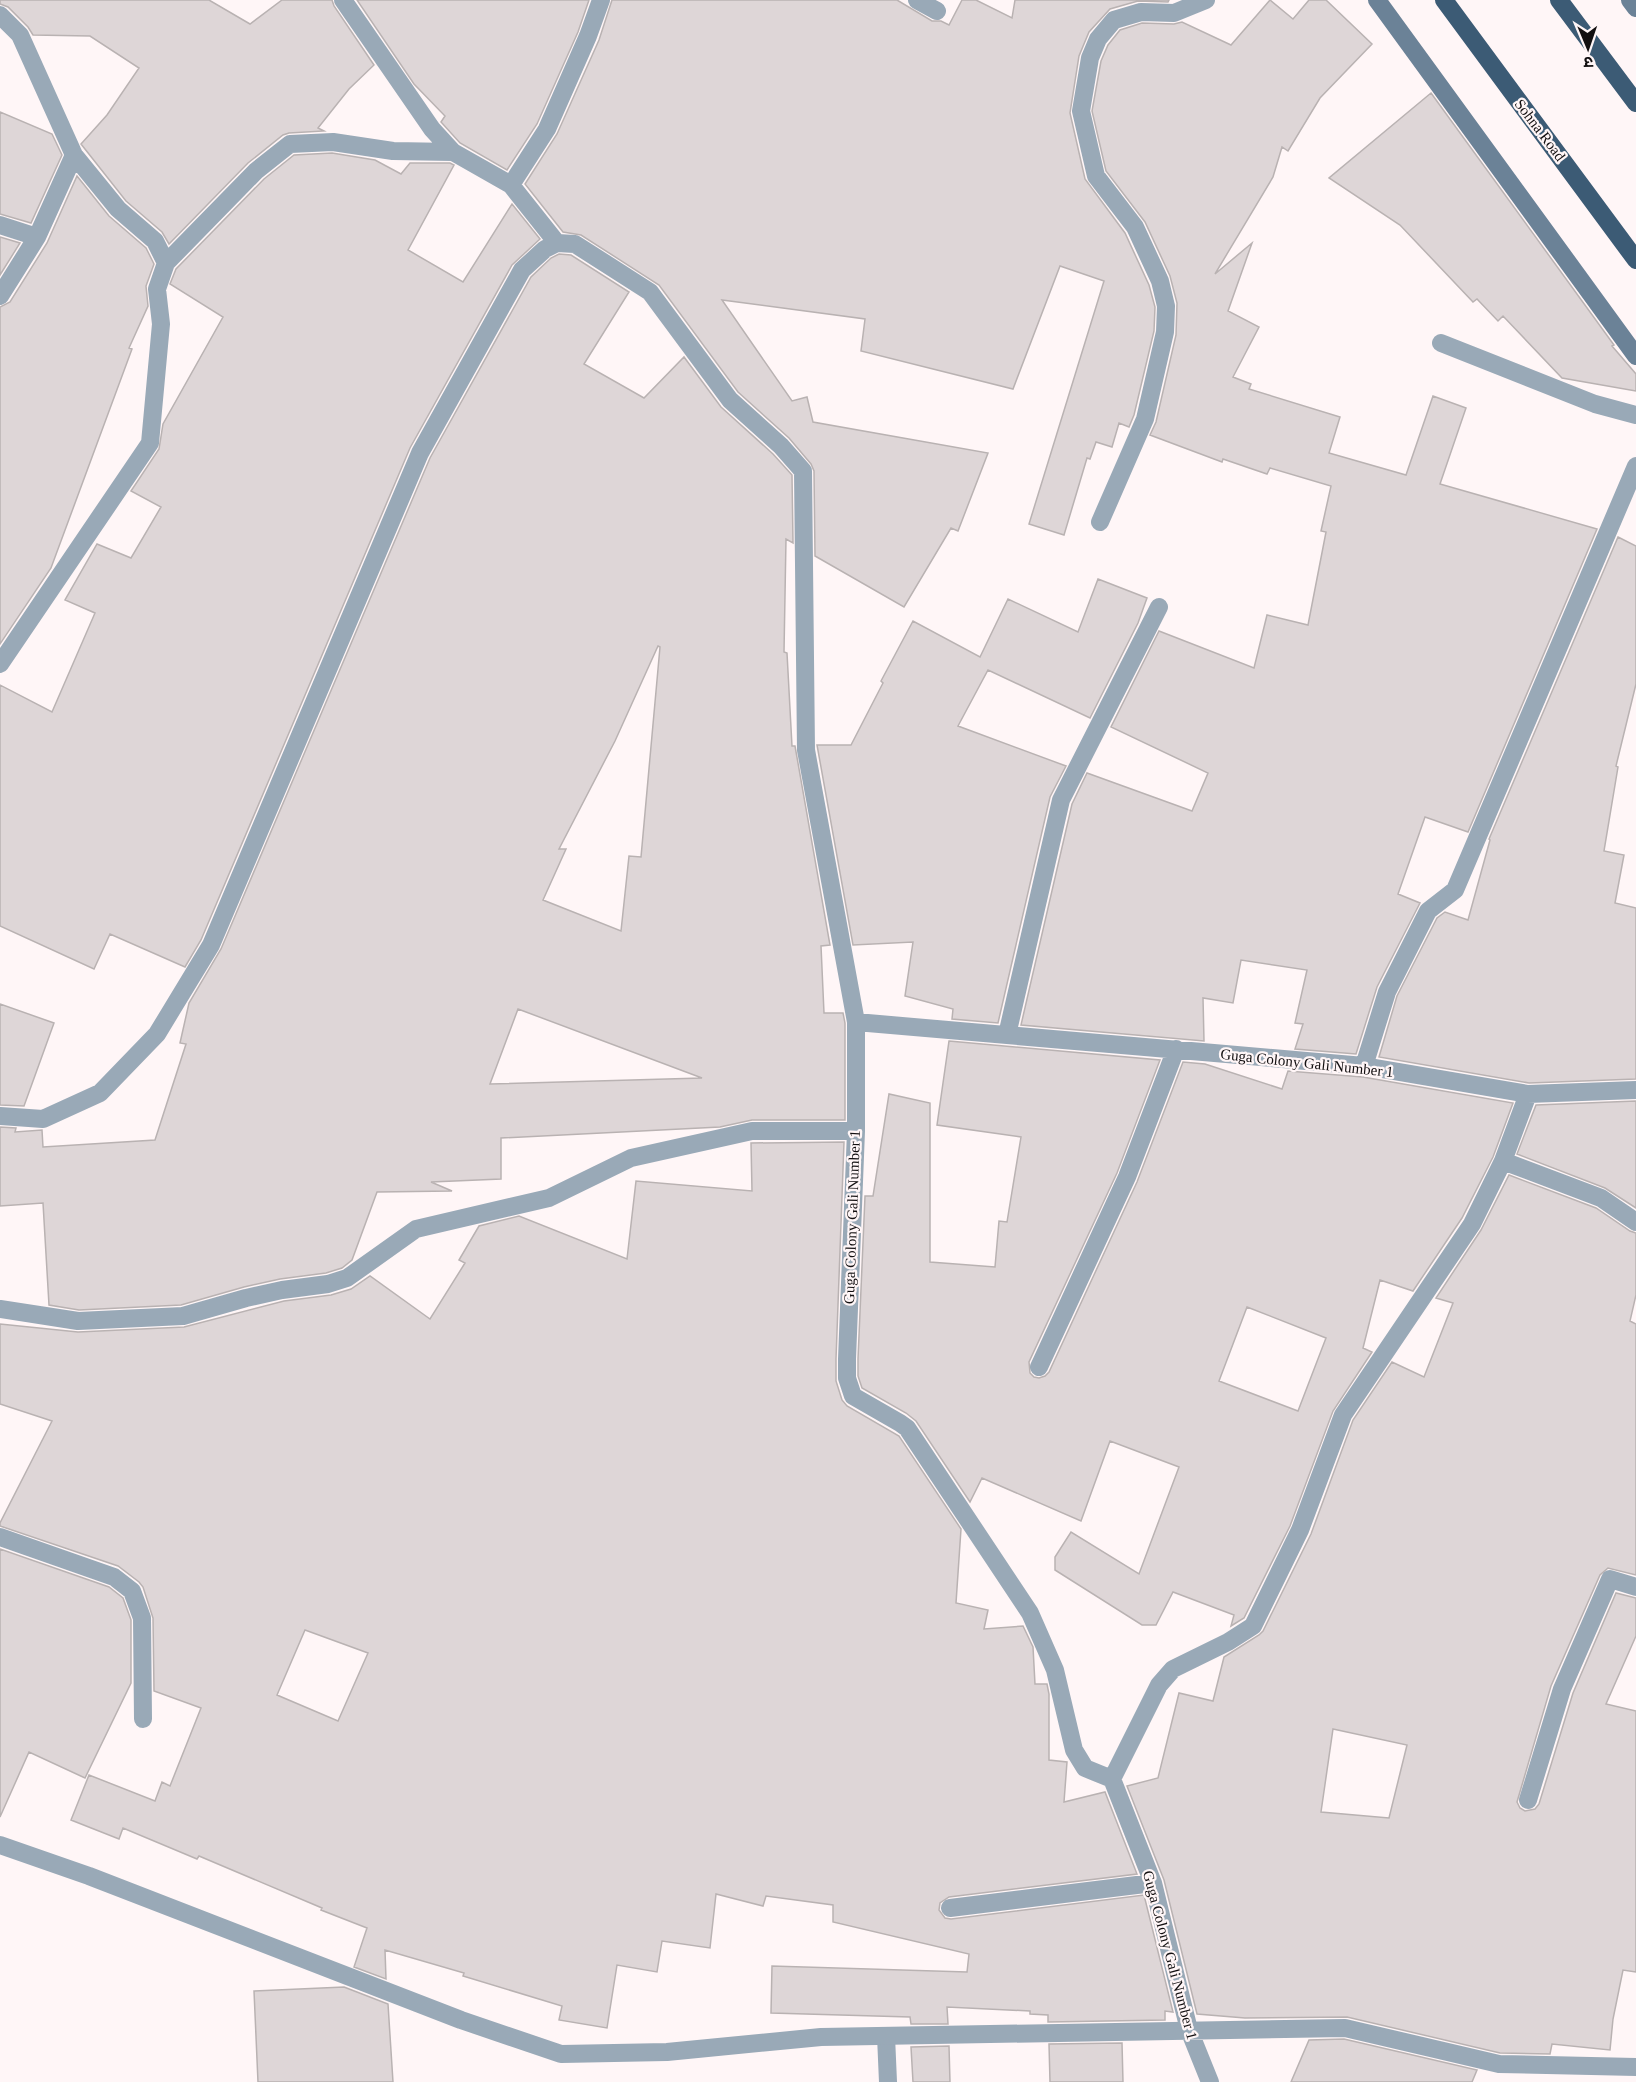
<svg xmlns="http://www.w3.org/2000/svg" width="1636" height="2082" viewBox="0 0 1636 2082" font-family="'Times New Roman','Noto Sans Devanagari',serif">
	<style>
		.building { fill: #ded6d7; stroke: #b9b2b2; stroke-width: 1.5; fill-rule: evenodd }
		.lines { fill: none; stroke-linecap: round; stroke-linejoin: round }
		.service { stroke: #99a9b7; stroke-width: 18 }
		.minor { stroke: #99a9b7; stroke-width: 18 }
		.secondary { stroke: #6b8297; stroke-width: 18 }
		.trunk { stroke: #3c5b75; stroke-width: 18 }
		.labels { text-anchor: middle; stroke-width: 4.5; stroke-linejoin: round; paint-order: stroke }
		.street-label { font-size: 15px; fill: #120f10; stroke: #fff6f7 }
	</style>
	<rect width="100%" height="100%" fill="#fff6f7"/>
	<!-- building -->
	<path class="building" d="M0,0H209L250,24L282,0H332L334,6L374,65L349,89L318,128L324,131L289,133L283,135L248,163L169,244L162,232L126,201L81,144L107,115L139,68L90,36L33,35L28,27L8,7L0,4Z
		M357,0H589L578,32L537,124L507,170L460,143L441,122L445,116L414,84Z
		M612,0H897L932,21H941L949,25L962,0H976L1012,18L1015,0H1169L1168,2L1138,1L1110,9L1089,32L1079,56L1070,113L1085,179L1125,233L1149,285L1155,307L1154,331L1134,415L1129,427L1119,423L1112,447L1096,442L1090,459L1087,458L1064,535L1029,524L1104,281L1060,266L1013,389L861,351L865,319L722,300L792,401L807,397L813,422L988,453L958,531L951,528L904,607L815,556L814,471L811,464L789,438L738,392L659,285L581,235L563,232L525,184L557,134L599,40Z
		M1270,0L1293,19L1309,0H1326L1372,44L1320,98L1288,151L1282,147L1273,177L1215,274L1252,243L1228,311L1259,327L1233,377L1251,384L1249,389L1340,417L1329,453L1406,475L1433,396L1466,408L1440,484L1597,529L1468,832L1425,817L1398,894L1420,903L1377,987L1356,1054L1295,1049L1303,1024L1295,1023L1307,970L1241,960L1233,1003L1203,998L1204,1041L1021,1025L1072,804L1087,773L1192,811L1208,773L1111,727L1159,631L1254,668L1267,615L1308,625L1326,532L1321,531L1331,486L1270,468L1267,474L1223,459L1222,462L1150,435L1156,422L1176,335L1177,303L1170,276L1145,222L1106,171L1092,111L1101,61L1108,45L1120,30L1142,23L1174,24L1182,22L1231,45Z
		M1431,93L1614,345L1612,346L1636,374V391L1562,378L1503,316L1498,321L1477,299L1473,302L1400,225L1329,178Z
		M0,112L52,134L62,155L31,223L0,214Z
		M332,153L375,160L401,174L410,163H450L454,165L408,250L463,282L512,204L540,239L512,265L410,448L201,940L185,967L110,934L94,969L0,926V685L52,712L95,613L65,600L97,544L131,558L161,507L131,491L159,449L163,424L223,317L170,284L176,269L264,179L294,155Z
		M77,176L109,216L146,248L154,264L146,286L148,306L129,348L132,349L51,568L0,644V307L10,302L47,243Z
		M0,237L20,243L0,275Z
		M559,254L571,255L629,292L584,364L644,398L684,357L721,407L773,454L792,475L793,543L786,539L784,652L787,653L792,746H795L830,945L821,946L824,1013H843L845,1023V1120H752L720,1127L501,1138V1179L431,1182L452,1191L377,1192L352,1260L342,1268L326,1273L280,1279L244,1287L181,1305L79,1310L49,1305L43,1203L0,1206V1127L16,1128L15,1132L42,1130L43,1147L155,1140L186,1044L180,1043L189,1003L221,949L430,458L531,277L551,258ZM658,646L660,647L641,857L629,856L621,931L543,900L566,849H559L615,741ZM518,1009L702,1078L490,1084Z
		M1618,537L1636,546V684L1616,766L1618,767L1604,851L1624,855L1615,903L1636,908V1079L1529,1083L1379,1057L1397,996L1437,918L1445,912L1468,920L1490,840L1489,839Z
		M1098,579L1147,598L1138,623L1090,718L988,670L958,726L1066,766L1050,797L998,1023L952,1019L953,1009L905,996L913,942L853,945L817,745H851L883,683L881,681L913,621L980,657L1008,599L1078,632Z
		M0,1004L54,1023L24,1106L0,1105Z
		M949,1041L1160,1060L1117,1173L1029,1362L1030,1373L1034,1377L1039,1378L1045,1376L1049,1372L1137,1182L1183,1062L1205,1064L1282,1089L1288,1071L1363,1077L1513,1103L1493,1157L1462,1218L1413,1291L1380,1280L1363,1348L1372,1352L1333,1411L1290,1526L1244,1618L1231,1626L1234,1615L1173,1592L1156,1625H1142L1055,1570V1557L1071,1532L1139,1574L1179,1467L1110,1441L1081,1521L982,1478L970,1502L916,1421L906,1413L862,1388L858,1376V1359L865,1196H873L889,1094L930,1103V1262L995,1267L999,1221L1007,1222L1021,1137L937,1125ZM1247,1307L1326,1338L1298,1411L1219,1381Z
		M1636,1101V1208L1605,1188L1517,1154L1536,1105Z
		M844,1142L836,1359V1381L842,1400L847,1406L899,1436L961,1529L956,1603L988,1610L984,1629L1023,1626L1033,1647L1035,1684H1047L1049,1694V1760L1067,1762L1064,1802L1105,1792L1137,1874L949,1897L940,1903L939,1910L945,1918L951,1919L1144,1895L1173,2012L1165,2011V2020L1048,2022V2015L1030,2014V2011L947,2007L948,2024H911L910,2017L771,2013L772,1966L967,1972L969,1954L833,1922V1905L766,1896L763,1906L716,1894L710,1948L662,1941L657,1972L617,1965L607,2028L559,2020L562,2006L463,1976L464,1973L385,1950L386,1979L354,1967L367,1928L321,1910L322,1908L199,1856L197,1859L123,1828L119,1839L71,1820L89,1775L155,1801L162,1782L170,1786L201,1708L154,1691L153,1618L143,1587L139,1582L118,1566L0,1526V1523L52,1421L0,1404V1324L78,1332L184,1327L284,1301L331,1295L351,1289L370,1276L430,1319L465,1263L459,1260L479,1226L519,1216L627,1259L636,1181L752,1191L751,1143ZM305,1630L368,1653L338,1721L277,1695Z
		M1509,1175L1596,1208L1630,1231L1636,1233V1295L1630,1321L1636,1324V1575L1608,1568L1600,1575L1551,1686L1517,1802L1520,1808L1525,1811L1535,1809L1539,1804L1573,1693L1616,1593L1636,1598V1636L1606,1704L1636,1711V1972L1623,1970L1613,2019L1610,2050L1552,2044L1550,2054L1500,2053L1347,2017L1245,2018L1197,2014L1164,1880L1127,1786L1158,1778L1179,1693L1213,1701L1224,1657L1259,1635L1263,1631L1311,1534L1353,1420L1392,1362L1424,1377L1453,1303L1436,1298L1481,1230ZM1333,1729L1407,1745L1389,1818L1321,1812Z
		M0,1549L109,1587L123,1598L131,1620V1683L85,1778L29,1752L0,1817Z
		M344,1987L388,2004L393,2082H258L254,1991Z
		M1344,2039L1477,2070L1472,2082H1291L1309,2040Z
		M1122,2043L1123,2082H1050L1049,2044Z
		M949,2046L950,2082H913L911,2047Z"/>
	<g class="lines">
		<!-- service -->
		<path class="service" d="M886,2036L888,2082"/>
		<!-- minor -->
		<path class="minor" d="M343,0L432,129L453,152L511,185L557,243
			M917,0L937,11
			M0,15L20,35L74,155L118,209L155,241L166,263
			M511,185L547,129L588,36L601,0
			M0,225L37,237
			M0,296L37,237L74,155
			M1441,343L1595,404L1636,415
			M1100,522L1145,419L1165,332L1166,306L1160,281L1135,227L1096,176L1081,111L1090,58L1098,39L1114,20L1141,12L1174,13L1206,0
			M0,664L150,443L161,324L157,289L166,263L256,171L290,144L333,142L393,151L453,152
			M856,1022L1364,1066L1528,1094L1636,1090
			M1007,1035L1061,800L1159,607
			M1364,1066L1387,992L1428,911L1455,890L1636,466
			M0,1116L43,1119L100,1093L157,1034L211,945L420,453L522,270L545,249L557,243L575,244L650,292L730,400L781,446L803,471L806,750L856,1022V1131L847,1359V1378L853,1396L900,1423L907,1428L1030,1613L1055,1670L1074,1750L1085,1768L1112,1779L1153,1883L1189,2030L1210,2082
			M1503,1161L1601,1198L1636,1222
			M0,1309L78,1321L183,1316L246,1298L282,1290L328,1284L347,1278L416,1229L549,1198L631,1158L752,1131H856
			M1039,1367L1127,1177L1176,1049
			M0,1537L114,1577L132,1591L142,1618L143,1719
			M1112,1779L1159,1685L1173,1669L1228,1642L1253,1626L1300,1530L1343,1415L1472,1224L1503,1161L1528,1094
			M1528,1800L1562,1689L1610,1579L1636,1587
			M0,1845L89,1876L461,2020L561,2054L667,2052L821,2037L1345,2028L1499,2064L1636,2067
			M950,1908L1153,1883"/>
		<!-- secondary -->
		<path class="secondary" d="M1377,0L1636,356
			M1630,0L1636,8"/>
		<!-- trunk -->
		<path class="trunk" d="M1444,0L1636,260
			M1559,0L1636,103"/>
	</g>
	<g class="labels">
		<!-- street labels -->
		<g class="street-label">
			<text transform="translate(1540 130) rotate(53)" y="5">Sohna Road</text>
			<text transform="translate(1307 1063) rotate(6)" y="5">Guga Colony Gali Number 1</text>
			<text transform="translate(852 1217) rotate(-88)" y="5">Guga Colony Gali Number 1</text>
			<text transform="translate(1170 1955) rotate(75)" y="5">Guga Colony Gali Number 1</text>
		</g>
	</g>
	<!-- north arrow -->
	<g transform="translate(1588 48) rotate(178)" stroke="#fff6f7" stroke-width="4.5" paint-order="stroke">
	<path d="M0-4.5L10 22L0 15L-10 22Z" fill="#120f10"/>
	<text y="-9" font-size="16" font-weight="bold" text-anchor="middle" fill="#120f10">उ</text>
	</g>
</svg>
